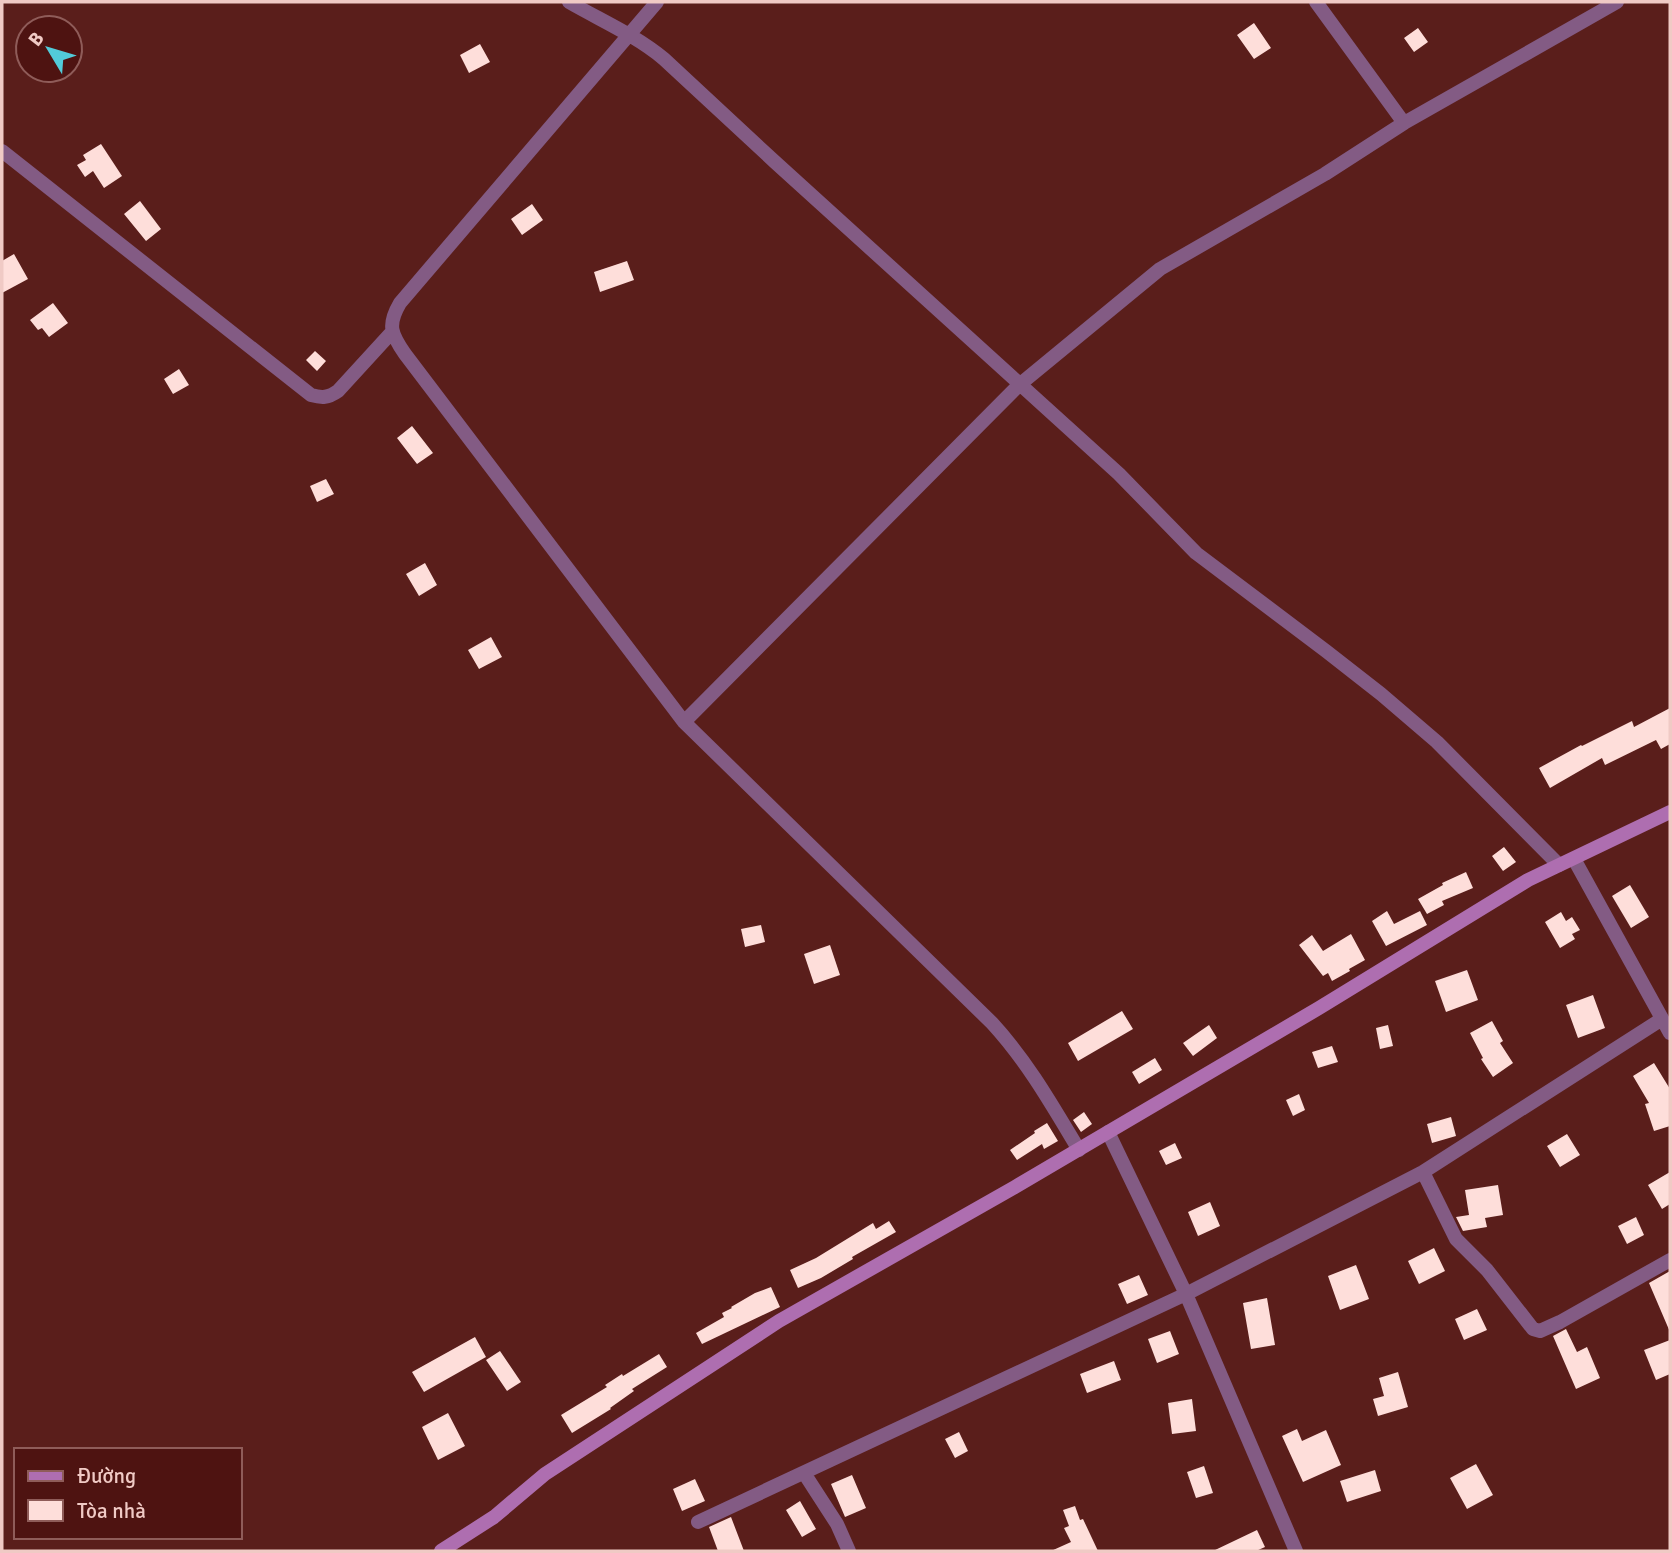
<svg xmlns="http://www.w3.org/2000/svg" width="1672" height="1553" viewBox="0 0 1672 1553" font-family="Signika,sans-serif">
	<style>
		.building { fill: #fededa }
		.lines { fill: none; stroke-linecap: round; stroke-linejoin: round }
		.minor { stroke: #835b84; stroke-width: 14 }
		.secondary { stroke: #ae6eb0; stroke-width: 14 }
	</style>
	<rect width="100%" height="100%" fill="#5a1e1b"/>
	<!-- building -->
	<path class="building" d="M1254,23L1271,48L1254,59L1237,35Z
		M1418,28L1428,42L1414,52L1404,38Z
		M480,44L490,62L469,73L460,55Z
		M101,144L122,176L104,188L93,171L85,177L77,165L86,160L83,155Z
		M140,201L161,229L146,241L124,214Z
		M532,204L543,220L522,235L511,219Z
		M14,254L28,279L2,293V261Z
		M627,261L634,280L600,292L594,272Z
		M53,303L68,323L49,337L42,328L38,330L30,320Z
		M315,351L326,361L317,371L306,360Z
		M179,369L189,385L173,394L164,379Z
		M412,426L433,453L417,464L397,438Z
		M326,479L334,494L317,502L310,486Z
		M425,563L437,585L419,596L406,574Z
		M491,637L502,657L479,669L468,650Z
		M1670,708V744L1661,749L1656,740L1605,765L1602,758L1550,788L1539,768L1581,745L1582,746L1632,721L1634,727Z
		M1504,847L1516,862L1503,871L1492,856Z
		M1466,872L1473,888L1442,901L1444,905L1427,914L1418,899L1443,885L1442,883Z
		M1630,885L1649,917L1631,928L1612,896Z
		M1387,911L1394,924L1420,911L1427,925L1386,946L1372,921Z
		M1561,912L1566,921L1572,917L1580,930L1572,934L1575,939L1560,948L1545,922Z
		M761,925L765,942L745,947L741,929Z
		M1351,934L1365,960L1349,969L1350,971L1332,981L1328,973L1323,976L1299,945L1312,935L1323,951Z
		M830,945L840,975L814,984L804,954Z
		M1467,970L1478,1000L1446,1012L1435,981Z
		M1593,995L1605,1028L1578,1038L1566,1005Z
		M1122,1011L1133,1029L1078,1061L1068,1043Z
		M1492,1021L1503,1041L1500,1043L1513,1063L1493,1077L1481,1059L1483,1058L1470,1033Z
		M1209,1025L1217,1038L1193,1056L1183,1043Z
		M1388,1025L1393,1046L1380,1049L1376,1028Z
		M1332,1046L1338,1062L1318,1068L1312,1052Z
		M1155,1058L1162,1070L1139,1084L1132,1072Z
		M1654,1063L1670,1089V1126L1654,1131L1645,1104L1649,1103L1633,1076Z
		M1299,1094L1305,1110L1293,1116L1286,1100Z
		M1084,1112L1092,1124L1081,1132L1073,1120Z
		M1451,1117L1456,1136L1432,1143L1427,1124Z
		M1047,1123L1058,1141L1044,1149L1042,1144L1017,1160L1010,1150L1035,1133L1034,1131Z
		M1567,1134L1580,1155L1560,1167L1547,1146Z
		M1175,1143L1182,1158L1166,1165L1159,1151Z
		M1670,1172V1204L1662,1209L1648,1185Z
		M1498,1185L1503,1215L1485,1218L1487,1227L1463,1231L1456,1217L1469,1215L1465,1190Z
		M1210,1202L1220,1226L1198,1236L1188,1212Z
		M1636,1217L1644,1235L1627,1244L1618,1226Z
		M889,1221L896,1232L852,1257L853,1259L821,1278L798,1288L790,1270L816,1258L873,1223L876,1229Z
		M1434,1248L1445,1271L1419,1284L1408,1261Z
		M1356,1265L1369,1299L1340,1310L1328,1276Z
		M1670,1271V1332L1649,1283Z
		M1139,1275L1148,1295L1127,1304L1118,1284Z
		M771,1287L780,1307L702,1344L696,1333L724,1317L722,1313L732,1308L731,1307L755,1293Z
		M1267,1298L1275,1345L1251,1349L1243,1303Z
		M1477,1309L1487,1330L1464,1340L1455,1319Z
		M1566,1329L1577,1352L1587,1347L1600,1378L1576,1389L1553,1336Z
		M1170,1331L1179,1354L1157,1363L1148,1339Z
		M475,1337L486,1357L424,1392L412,1372Z
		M1670,1340V1374L1656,1380L1644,1350Z
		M500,1351L521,1382L507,1391L486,1360Z
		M659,1354L667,1367L632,1389L634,1391L610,1408L611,1409L572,1433L561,1415L607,1387L605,1385L622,1374L623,1376Z
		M1114,1361L1121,1380L1087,1393L1080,1374Z
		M1398,1372L1408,1407L1378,1416L1373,1399L1384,1396L1379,1378Z
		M1192,1399L1196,1431L1172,1434L1168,1403Z
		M448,1413L465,1446L438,1460L422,1427Z
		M1297,1429L1302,1441L1326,1430L1341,1465L1303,1482L1282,1436Z
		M959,1432L968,1451L955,1458L945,1439Z
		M1476,1464L1493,1495L1467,1509L1450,1478Z
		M1204,1466L1213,1493L1196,1498L1187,1472Z
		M1375,1470L1381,1491L1347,1502L1340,1481Z
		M852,1475L866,1508L845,1517L831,1484Z
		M695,1479L705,1501L682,1511L673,1489Z
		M800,1501L816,1529L802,1537L786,1510Z
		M1075,1506L1080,1520L1083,1519L1098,1551H1051L1071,1542L1064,1528L1069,1526L1063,1510Z
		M731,1517L744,1551H718L709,1527Z
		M1257,1530L1265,1547L1256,1551H1213Z"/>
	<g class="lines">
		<!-- minor -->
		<path class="minor" d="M569,2C602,21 635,35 664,59L775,162L1119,474L1196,553L1326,651L1381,694L1437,742L1559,865
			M657,2L400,303C387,325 391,334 405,354L684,722L992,1023C1027,1061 1052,1105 1079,1150
			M1316,2L1404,123
			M2,151L311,395C322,398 328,398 338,391L392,332
			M684,722L1019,385L1160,269L1325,174L1404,123L1617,2
			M1574,859L1670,1033
			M1108,1132L1186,1294L1296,1551
			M1423,1172L1456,1239L1487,1270L1533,1329L1540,1331L1560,1322L1670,1260
			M804,1473L837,1524L849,1551
			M698,1522L1186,1294L1423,1172L1662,1019"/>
		<!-- secondary -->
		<path class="secondary" d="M441,1551L494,1517L545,1474L779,1321L1015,1187L1319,1008L1528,880L1670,812"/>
	</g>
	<!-- border -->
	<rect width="1672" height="1553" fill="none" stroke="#f0cac5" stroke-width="7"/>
	<!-- legend -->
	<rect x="14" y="1448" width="228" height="91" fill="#4e1311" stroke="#8f5c59" stroke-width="2"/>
	<rect x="28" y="1471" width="35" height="10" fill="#ae6eb0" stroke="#8f5c59" stroke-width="2"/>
	<text x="77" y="1483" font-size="21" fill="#f0cac5">Đường</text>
	<rect x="28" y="1500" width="35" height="21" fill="#fededa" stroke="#8f5c59" stroke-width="2"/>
	<text x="77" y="1518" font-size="21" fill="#f0cac5">Tòa nhà</text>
	<!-- north arrow -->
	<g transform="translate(49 49) rotate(308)"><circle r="33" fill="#4e1311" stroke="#8f5c59" stroke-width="2"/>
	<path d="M0-5L12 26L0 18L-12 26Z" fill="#52cbd9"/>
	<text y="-10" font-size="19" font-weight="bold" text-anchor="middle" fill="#f0cac5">B</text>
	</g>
</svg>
